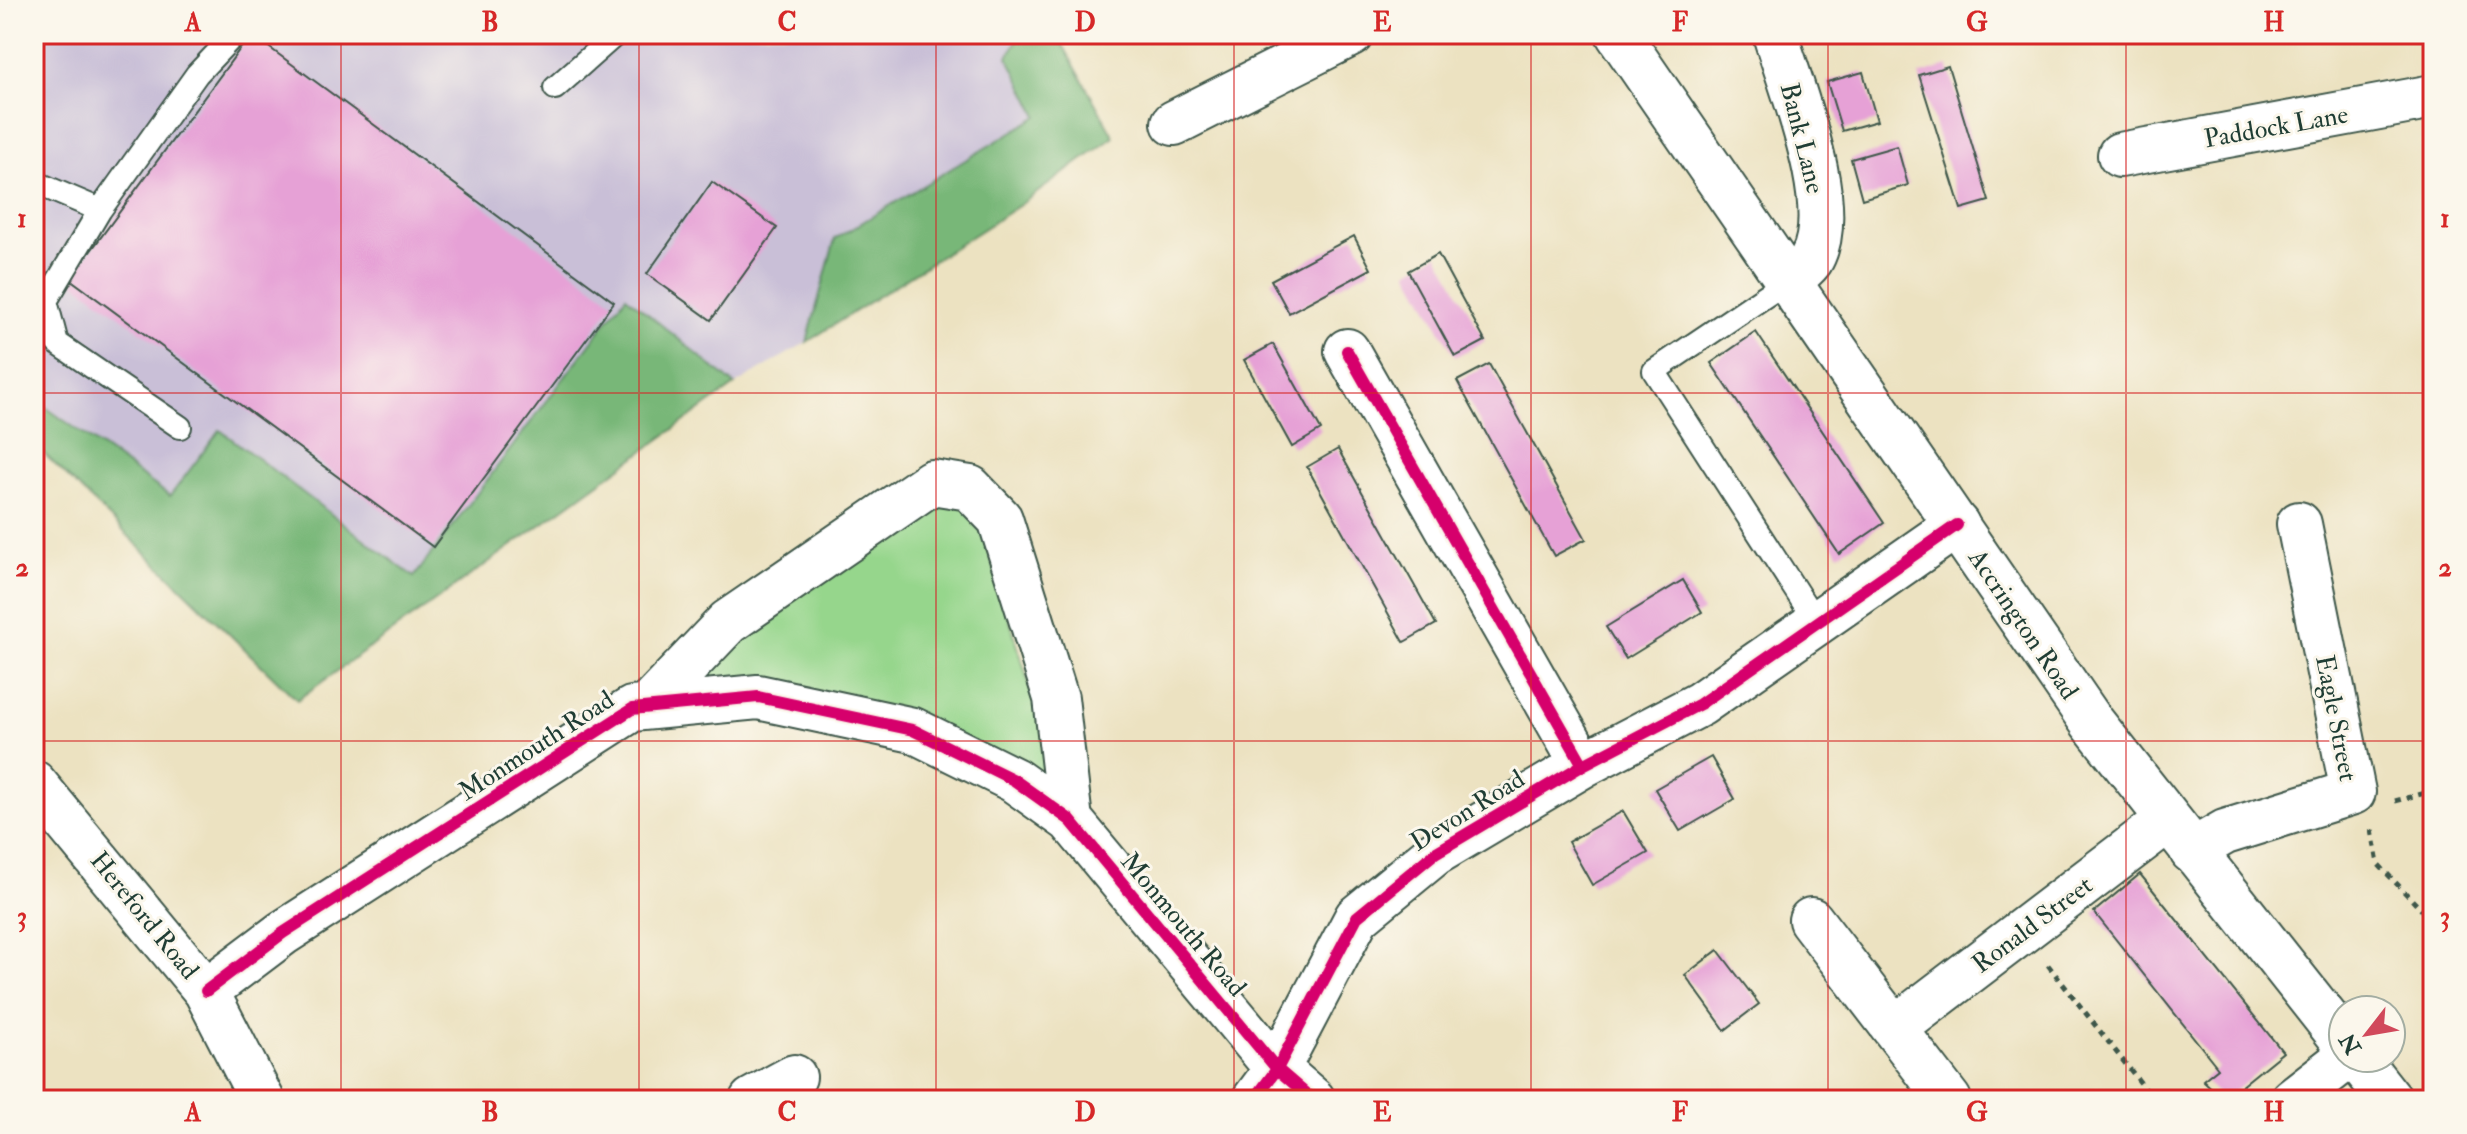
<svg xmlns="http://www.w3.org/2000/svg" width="2467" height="1134" viewBox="0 0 2467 1134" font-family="'IM FELL Double Pica',serif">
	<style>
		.industrial { fill: #c9bfd7 }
		.green { fill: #96d68c; stroke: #5a8a60; stroke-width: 2 }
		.forest { fill: #78b778; stroke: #4c7a56; stroke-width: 2 }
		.building { fill: #e6a1d6 }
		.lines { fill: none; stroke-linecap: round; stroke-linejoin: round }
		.lane-casing { stroke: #3e5649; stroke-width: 26 }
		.street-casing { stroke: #3e5649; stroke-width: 48 }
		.secondary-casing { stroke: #3e5649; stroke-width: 48 }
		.primary-casing { stroke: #3e5649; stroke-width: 48 }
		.path { stroke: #3e5649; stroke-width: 5; stroke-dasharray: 6 6; stroke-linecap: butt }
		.lane { stroke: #fff; stroke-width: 22 }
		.street { stroke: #fff; stroke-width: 44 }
		.secondary { stroke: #fff; stroke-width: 44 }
		.primary { stroke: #fff; stroke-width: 44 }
		.cycleway-casing { stroke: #fbf7ec; stroke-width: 17 }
		.cycleway { stroke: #d6006c; stroke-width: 12 }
		.grid { fill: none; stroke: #d62828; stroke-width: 2; stroke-opacity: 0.55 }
		.labels { text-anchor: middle; stroke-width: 6; stroke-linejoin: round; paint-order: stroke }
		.street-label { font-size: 26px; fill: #1f3d34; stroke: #fbf7ec }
		.neatline { fill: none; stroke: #d62828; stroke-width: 3 }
		.grid-label { font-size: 26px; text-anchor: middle; font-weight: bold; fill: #d62828 }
	</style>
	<rect width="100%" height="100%" fill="#fbf7ec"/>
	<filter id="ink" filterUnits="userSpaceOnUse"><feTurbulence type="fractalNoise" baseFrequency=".0125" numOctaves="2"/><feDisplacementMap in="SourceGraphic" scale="16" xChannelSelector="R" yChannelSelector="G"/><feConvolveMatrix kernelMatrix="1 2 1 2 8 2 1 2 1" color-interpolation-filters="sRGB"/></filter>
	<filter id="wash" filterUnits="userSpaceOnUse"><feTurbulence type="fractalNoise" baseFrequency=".006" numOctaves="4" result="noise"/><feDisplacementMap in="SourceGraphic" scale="32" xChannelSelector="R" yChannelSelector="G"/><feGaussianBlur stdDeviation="1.8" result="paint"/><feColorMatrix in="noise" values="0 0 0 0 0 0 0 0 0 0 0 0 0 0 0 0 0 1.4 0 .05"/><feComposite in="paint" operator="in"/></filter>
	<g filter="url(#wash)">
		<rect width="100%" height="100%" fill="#ece2c1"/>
		<!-- industrial -->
		<path class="industrial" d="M34,34H1020L1008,57L1038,116L835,239L807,342L735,385L626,296L414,577L221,430L170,496L34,399Z"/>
		<!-- green -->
		<path class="green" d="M932,482L970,488L1070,820L913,730L648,706Z"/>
		<!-- forest -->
		<path class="forest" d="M1020,34H1057L1114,137L1020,205L807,342L835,239L1038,116L1008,57Z
			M626,296L735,385L297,700L34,444V399L170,496L220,430L414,577Z"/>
		<g id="blocks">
			<!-- building -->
			<path class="building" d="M251,34L614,302L433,547L70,279Z
				M1948,66L1989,201L1961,209L1919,75Z
				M1863,72L1877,121L1842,131L1827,82Z
				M1897,146L1908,185L1862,199L1851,159Z
				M712,182L777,228L711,320L647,274Z
				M1354,236L1371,269L1289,313L1271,280Z
				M1438,254L1485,341L1455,357L1408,271Z
				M1756,332L1884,523L1839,554L1711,363Z
				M1273,344L1321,430L1292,447L1244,360Z
				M1489,364L1586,539L1554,556L1457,381Z
				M1338,449L1436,624L1404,642L1307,467Z
				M1683,580L1702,612L1626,659L1606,627Z
				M1711,757L1735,799L1680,831L1655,789Z
				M1623,811L1648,853L1592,885L1568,842Z
				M2140,874L2283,1052L2224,1100L2203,1080L2218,1068L2094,912Z
				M1718,950L1759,1004L1725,1030L1685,975Z"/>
		</g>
	</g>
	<g filter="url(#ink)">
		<use href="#blocks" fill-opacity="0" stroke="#3e5649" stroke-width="2"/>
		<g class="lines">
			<defs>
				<path id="lane" d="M555,88L616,34
					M34,182L100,210L197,74L235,34
					M100,210L46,301L57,343L180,427
					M1789,280L1654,371L1818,625"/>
				<path id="street" d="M1174,123L1351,34
					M2120,155L2433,97
					M1347,351L1583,765
					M648,706L728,622L932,482L970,488L1000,519L1056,698L1070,820
					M34,783L206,991L262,1100
					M2192,851L2225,832L2353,792L2299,524
					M1811,920L1949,1100
					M206,991L283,933L632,709L758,697L913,730L1014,780L1070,820L1277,1069L1313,1100
					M1895,1028L2168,820
					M752,1100L794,1077
					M1254,1100L1277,1069L1357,917L1435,853L1583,765L1700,704L1957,525
					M2292,1100L2346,1058"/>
				<path id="secondary" d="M1775,34C1791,88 1840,206 1812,258C1808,266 1796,274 1789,280"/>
				<path id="primary" d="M1618,34L2091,721L2343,1040
					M2357,1058L2390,1100"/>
			</defs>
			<!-- lane casing -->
			<use href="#lane" class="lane-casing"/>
			<!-- street casing -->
			<use href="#street" class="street-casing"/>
			<!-- secondary casing -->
			<use href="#secondary" class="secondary-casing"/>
			<!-- primary casing -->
			<use href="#primary" class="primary-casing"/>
			<!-- path -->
			<path class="path" d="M2395,801L2433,791
				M2372,830L2378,864L2433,922
				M2048,965L2154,1100"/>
			<!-- lane -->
			<use href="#lane" class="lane"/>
			<!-- street -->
			<use href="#street" class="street"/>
			<!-- secondary -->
			<use href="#secondary" class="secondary"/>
			<!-- primary -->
			<use href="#primary" class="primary"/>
			<defs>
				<path id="cycleway" d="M1347,351L1583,765
					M206,991L283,933L632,709L758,697L913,730L1014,780L1070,820L1277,1069L1313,1100
					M1254,1100L1277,1069L1357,917L1435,853L1583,765L1700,704L1957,525"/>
			</defs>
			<!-- cycleway casing -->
			<use href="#cycleway" class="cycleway-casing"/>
			<!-- cycleway -->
			<use href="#cycleway" class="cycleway"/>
		</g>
	</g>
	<!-- grid -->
	<path class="grid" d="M341,34V1100M639,34V1100M936,34V1100M1234,34V1100M1531,34V1100M1828,34V1100M2126,34V1100M34,393H2433M34,741H2433"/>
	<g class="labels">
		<!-- street labels -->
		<g class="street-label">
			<text transform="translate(2276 126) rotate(-10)" y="9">Paddock Lane</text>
			<text transform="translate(1803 138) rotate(76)" y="9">Bank Lane</text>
			<text transform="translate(2024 624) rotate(56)" y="9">Accrington Road</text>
			<text transform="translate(2337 718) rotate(79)" y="9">Eagle Street</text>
			<text transform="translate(536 745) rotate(-33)" y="9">Monmouth Road</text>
			<text transform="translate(1467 810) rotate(-32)" y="9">Devon Road</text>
			<text transform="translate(145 915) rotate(51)" y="9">Hereford Road</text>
			<text transform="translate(1184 924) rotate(50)" y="9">Monmouth Road</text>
			<text transform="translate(2032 924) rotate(-37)" y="9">Ronald Street</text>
		</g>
	</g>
	<!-- margin -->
	<rect width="2467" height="1134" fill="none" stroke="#fbf7ec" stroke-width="88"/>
	<!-- north arrow -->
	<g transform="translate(2367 1034) rotate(239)"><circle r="38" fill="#fbf7ec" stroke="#a3ada2" stroke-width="2"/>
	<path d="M0-6L14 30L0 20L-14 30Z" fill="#d1495b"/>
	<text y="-12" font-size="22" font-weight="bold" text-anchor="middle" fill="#1f3d34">N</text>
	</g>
	<rect x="44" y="44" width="2379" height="1046" class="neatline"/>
	<g class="grid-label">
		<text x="193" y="31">A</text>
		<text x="490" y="31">B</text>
		<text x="787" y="31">C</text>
		<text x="1085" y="31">D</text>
		<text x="1382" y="31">E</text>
		<text x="1680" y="31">F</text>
		<text x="1977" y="31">G</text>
		<text x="2274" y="31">H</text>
		<text x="22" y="227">1</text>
		<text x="2445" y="227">1</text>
		<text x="22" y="576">2</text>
		<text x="2445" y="576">2</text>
		<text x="22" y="925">3</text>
		<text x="2445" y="925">3</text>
		<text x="193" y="1121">A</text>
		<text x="490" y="1121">B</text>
		<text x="787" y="1121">C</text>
		<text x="1085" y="1121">D</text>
		<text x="1382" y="1121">E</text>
		<text x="1680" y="1121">F</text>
		<text x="1977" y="1121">G</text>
		<text x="2274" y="1121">H</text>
	</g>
</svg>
